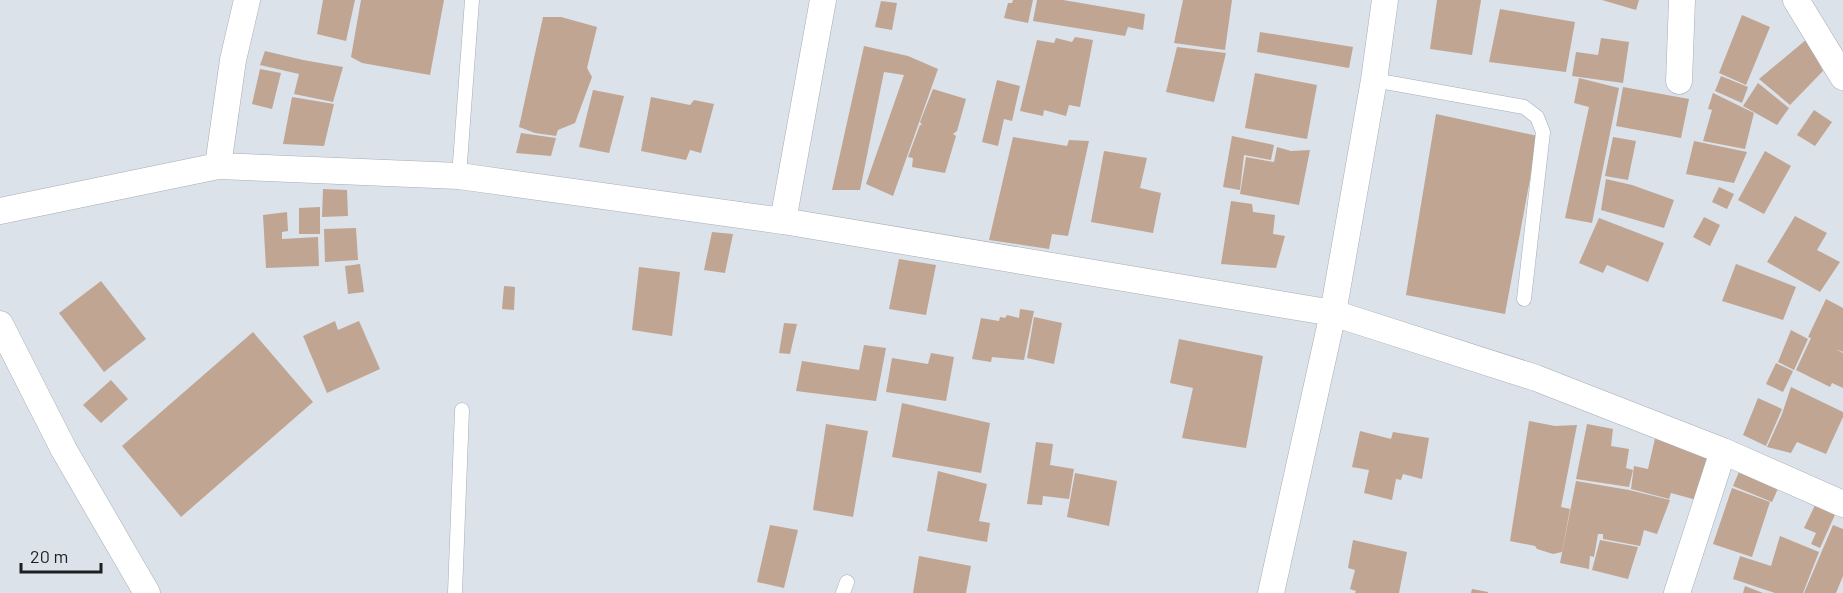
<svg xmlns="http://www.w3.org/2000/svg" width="1843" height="593" viewBox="0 0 1843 593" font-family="Barlow,sans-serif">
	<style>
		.building { fill: #c0a592 }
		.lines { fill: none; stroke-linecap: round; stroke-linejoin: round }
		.service-casing { stroke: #a7adb5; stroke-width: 15 }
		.minor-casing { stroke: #a7adb5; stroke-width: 27 }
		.service { stroke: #fff; stroke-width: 14 }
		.minor { stroke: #fff; stroke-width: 26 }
	</style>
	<rect width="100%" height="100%" fill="#dbe2ea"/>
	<!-- building -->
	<path class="building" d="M323,0H355L346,41L317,34Z
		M361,0H444L430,75L362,63L351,57Z
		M1013,0H1033L1028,23L1004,18L1008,3H1012Z
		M1037,0H1063L1145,14L1143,30L1128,27L1125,36L1033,21Z
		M1183,0H1232L1225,50L1174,43Z
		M1437,0H1481L1472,55L1430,49Z
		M1602,0H1639L1636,10Z
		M881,1L897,3L892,30L875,27Z
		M1500,9L1575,22L1566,72L1489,62Z
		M1742,15L1770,27L1746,85L1719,73Z
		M543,17H561L597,27L587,68L592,77L575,123L558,130L556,136L535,133L519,127Z
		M1260,32L1353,47L1349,68L1257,52Z
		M1075,37L1093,40L1080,107L1069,105L1066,116L1044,110L1043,116L1020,111L1037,40L1054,43L1056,38L1072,42Z
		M1601,38L1629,42L1623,83L1572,76L1576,52L1598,55Z
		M1807,39L1823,71L1790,105L1759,79Z
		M864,46L908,56L938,69L893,196L866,184L904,75L884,72L860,190H832Z
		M1177,47L1226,53L1214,102L1166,92Z
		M265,51L303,60L343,67L333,102L294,94L299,74L260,65Z
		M260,69L281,73L272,109L252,104Z
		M1255,73L1317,85L1307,139L1245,128Z
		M1721,76L1748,87L1742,103L1715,91Z
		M1579,78L1619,88L1592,223L1565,218L1589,107L1574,103Z
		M997,80L1020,86L1012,121L1004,119L998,146L982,142Z
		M1758,83L1789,108L1777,125L1743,106Z
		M1623,87L1689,99L1681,138L1616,126Z
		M933,89L966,99L957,131L953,134L956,136L945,173L912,167L913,158L908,157L920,125H922L920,122Z
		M593,90L624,96L609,153L579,147Z
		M1713,93L1754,113L1745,149L1703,141L1712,110L1708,109Z
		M292,97L334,104L324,146L283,144Z
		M651,97L690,105L694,100L714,104L701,153L690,150L686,160L641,151Z
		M1814,110L1832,122L1815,146L1797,135Z
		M1436,114L1538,136L1505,314L1406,295Z
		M521,133L556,138L551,156L516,153Z
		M1232,136L1274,145L1271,160L1244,155L1240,190L1223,187Z
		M1013,137L1067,146L1069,140L1089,141L1068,236L1052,234L1049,249L989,240Z
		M1613,137L1636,141L1628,180L1605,176Z
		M1694,141L1747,152L1734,183L1686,174Z
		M1277,147L1291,151L1310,150L1299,205L1240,194L1246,157L1274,162Z
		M1104,151L1147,158L1140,188L1161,193L1153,233L1091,222Z
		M1765,151L1791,166L1764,214L1738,200Z
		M1606,179L1632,185L1674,200L1664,228L1601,210Z
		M1719,187L1734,194L1727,209L1712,202Z
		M323,189L347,190L348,216L322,217Z
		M1231,201L1252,204L1253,212L1275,215L1273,234L1285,236L1276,268L1221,264Z
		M320,207V234H299V208Z
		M287,212L288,231L282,232V239L318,237L319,266L266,268L263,215Z
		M1795,216L1827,233L1817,250L1840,262L1820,292L1767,262Z
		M1704,217L1720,225L1710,246L1693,237Z
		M1599,218L1664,243L1648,282L1607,265L1603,273L1579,263Z
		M356,228L358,260L325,262L324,229Z
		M712,232L733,234L725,273L704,270Z
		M899,259L936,265L926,315L889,309Z
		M360,264L364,292L348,294L345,266Z
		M1736,264L1796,287L1783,320L1722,301Z
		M639,267L680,272L672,336L632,330Z
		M101,281L146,339L104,372L59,313Z
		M504,286L515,287L514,310L502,309Z
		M1826,299L1843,308V352L1835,349L1843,353V388L1832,383L1830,387L1796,370L1811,338L1808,337Z
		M1020,309L1034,311L1024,360L992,357L991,362L972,359L981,318L999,321L1000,317L1005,318L1007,315L1019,318Z
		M1034,317L1062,323L1054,364L1027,358Z
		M335,321L338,330L359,321L380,369L327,393L303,336Z
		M784,323L797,324L790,354L779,353Z
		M1791,330L1808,339L1794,370L1778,362Z
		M253,332L313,402L181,517L122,446Z
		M1179,339L1263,356L1246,448L1182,438L1193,388L1170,383Z
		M864,345L886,348L876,401L796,391L802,361L859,370Z
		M931,353L954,357L946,401L886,392L892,358L928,364Z
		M1776,363L1793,371L1783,392L1766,384Z
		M111,380L128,399L101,423L83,405Z
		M1791,387L1843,412V417L1826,454L1797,442L1791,453L1767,447L1782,414Z
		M1758,398L1782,409L1766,446L1743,435Z
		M902,403L990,423L981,473L892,457Z
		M1529,421L1555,426L1577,425L1561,507L1570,509L1562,552L1553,554L1537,549L1535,546L1510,541Z
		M826,424L868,431L853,517L813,510Z
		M1587,424L1613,429L1611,446L1629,449L1626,468L1633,470L1629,487L1576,479Z
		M1360,431L1391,439L1393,432L1429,438L1422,479L1403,474L1401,480L1396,479L1392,500L1364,493L1369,470L1352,467Z
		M1656,434L1716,460L1704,502L1671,493L1669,499L1631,489L1634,466L1648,469Z
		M1036,442L1053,444L1050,465L1074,469L1069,499L1043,496L1042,505L1027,504Z
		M1741,467L1780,484L1772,502L1733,486Z
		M938,471L987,484L979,521L990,523L987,542L927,531Z
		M1075,473L1117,481L1109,526L1067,517Z
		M1576,481L1629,490L1670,500L1657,534L1644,530L1640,546L1603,539V534H1598L1594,557L1590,556L1589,569L1560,563Z
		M1732,488L1770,502L1752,557L1713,544Z
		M1818,499L1838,508L1820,548L1811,544L1816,533L1804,528Z
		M770,525L798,530L784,588L757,582Z
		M1833,525L1843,529V576L1836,593H1804Z
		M1780,536L1819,552L1803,593H1775L1733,579L1740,556L1771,566Z
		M1353,540L1407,552L1399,593H1355L1356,591L1350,589L1355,570L1348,568Z
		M1600,540L1638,547L1628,579L1592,570Z
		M919,556L971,566L966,593H913Z
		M1745,586L1763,593H1743Z
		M1472,589L1488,592V593H1471Z"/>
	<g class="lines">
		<defs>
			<path id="service" d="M1374,80L1524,107L1537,117L1543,132L1524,299
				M459,176L472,0
				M455,593L462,410
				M843,593L847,582"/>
			<path id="minor" d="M1796,0L1843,77
				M1679,81L1682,0
				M218,166L233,60L247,0
				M0,211L218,166L459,176L783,221L1333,313L1536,378L1723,451L1843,504
				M783,221L823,0
				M0,324L64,450L147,593
				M1271,593L1333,313L1374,80L1385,0
				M1677,593L1723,451"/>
		</defs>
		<!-- service casing -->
		<use href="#service" class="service-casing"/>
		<!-- minor casing -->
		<use href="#minor" class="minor-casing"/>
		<!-- service -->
		<use href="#service" class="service"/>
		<!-- minor -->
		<use href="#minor" class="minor"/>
	</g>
	<!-- scale -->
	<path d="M21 563v9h80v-9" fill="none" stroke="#1c1f21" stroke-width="3"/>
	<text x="30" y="563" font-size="18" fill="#1c1f21" stroke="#dbe2ea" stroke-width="4.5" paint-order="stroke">20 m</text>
</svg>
